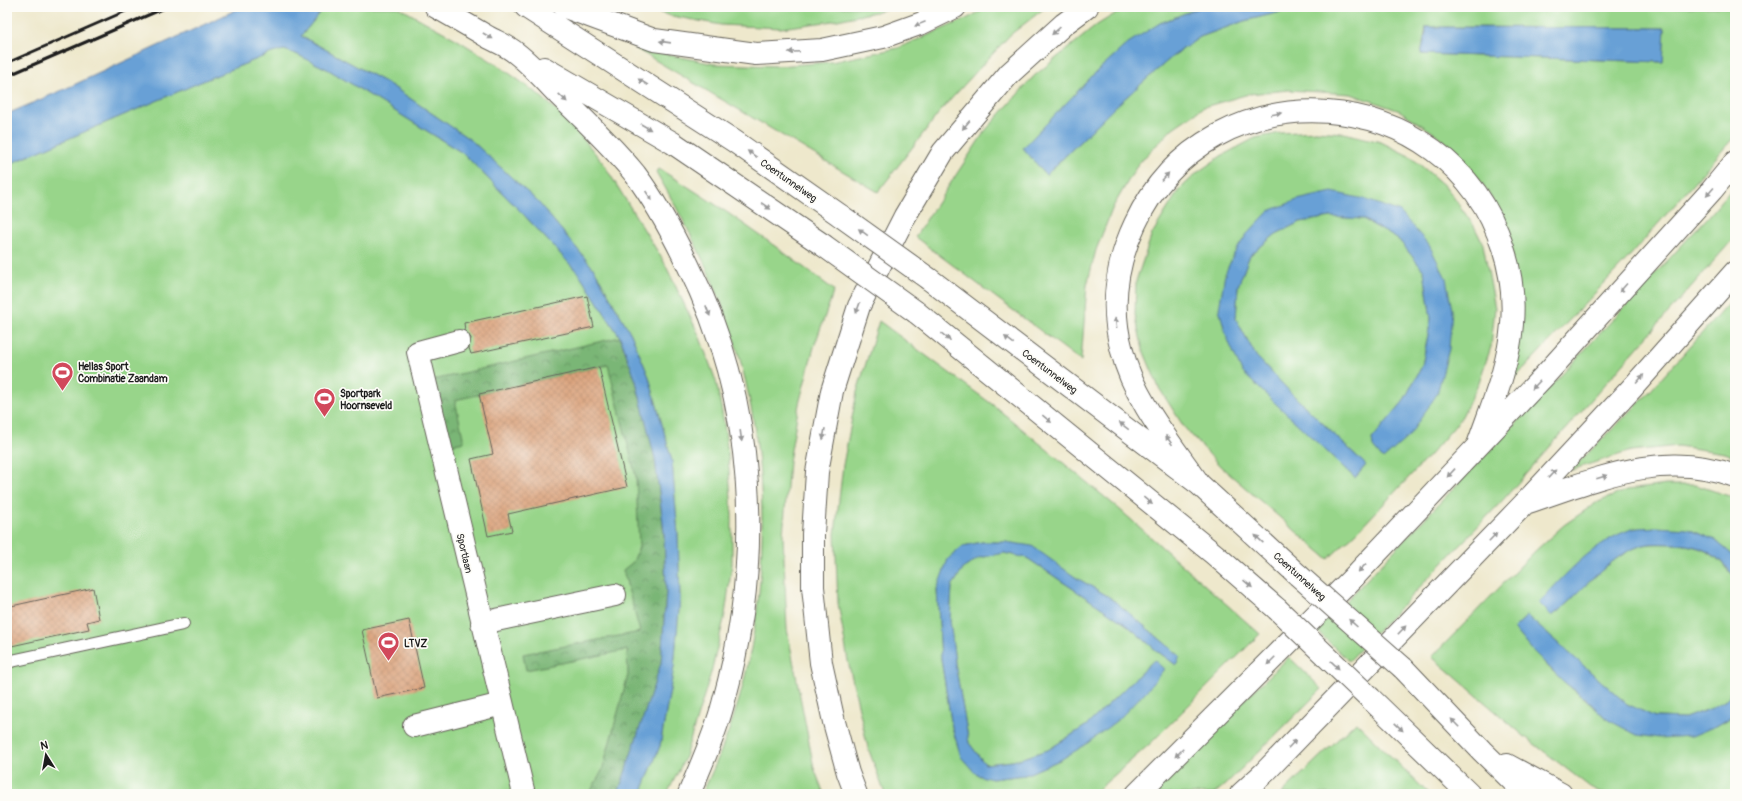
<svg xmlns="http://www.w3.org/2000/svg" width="1742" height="801" viewBox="0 0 1742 801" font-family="Pangolin,sans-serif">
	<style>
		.grass { fill: #98d58a; stroke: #5a7853; fill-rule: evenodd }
		.forest { fill: url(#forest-crowns); stroke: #4b6949 }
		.water { fill: #68a0d6; stroke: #425e79 }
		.building { fill: url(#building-cross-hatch) }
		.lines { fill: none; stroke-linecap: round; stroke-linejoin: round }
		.service-casing { stroke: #66635a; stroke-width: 14 }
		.minor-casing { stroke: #66635a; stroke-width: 24 }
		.motorway-casing { stroke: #66635a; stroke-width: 24 }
		.service { stroke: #fff; stroke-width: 12 }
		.minor { stroke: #fff; stroke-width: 22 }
		.motorway { stroke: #fff; stroke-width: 22 }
		.rail { stroke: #1c1c1c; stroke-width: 3 }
		.motorway-bridge-casing { stroke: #66635a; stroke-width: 24; stroke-linecap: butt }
		.motorway-bridge { stroke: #fff; stroke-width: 22 }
		.oneway { fill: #999 }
		.labels { text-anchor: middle; stroke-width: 3.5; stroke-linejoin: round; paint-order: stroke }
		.street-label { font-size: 10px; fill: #1c1c1c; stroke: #fdfcf7 }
		.poi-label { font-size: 10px; font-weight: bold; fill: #1c1c1c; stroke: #fdfcf7; text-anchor: start }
	</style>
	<defs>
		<pattern id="forest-crowns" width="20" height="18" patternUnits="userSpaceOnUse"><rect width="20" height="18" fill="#7ab676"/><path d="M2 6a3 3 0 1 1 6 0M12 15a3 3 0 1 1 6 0" fill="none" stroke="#639360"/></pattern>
		<pattern id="building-cross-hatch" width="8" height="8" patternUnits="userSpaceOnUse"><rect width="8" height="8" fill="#daa27b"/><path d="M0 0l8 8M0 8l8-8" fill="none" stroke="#ba8b6a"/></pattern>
	</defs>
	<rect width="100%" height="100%" fill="#fdfcf7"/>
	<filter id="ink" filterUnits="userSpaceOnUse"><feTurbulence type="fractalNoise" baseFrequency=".025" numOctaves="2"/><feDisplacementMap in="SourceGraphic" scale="8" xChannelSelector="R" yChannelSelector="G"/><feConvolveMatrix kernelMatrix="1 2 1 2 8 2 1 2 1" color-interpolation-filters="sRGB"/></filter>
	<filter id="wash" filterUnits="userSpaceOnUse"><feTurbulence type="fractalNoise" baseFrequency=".012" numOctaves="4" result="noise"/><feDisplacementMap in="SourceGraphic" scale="16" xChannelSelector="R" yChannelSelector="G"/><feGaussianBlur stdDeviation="0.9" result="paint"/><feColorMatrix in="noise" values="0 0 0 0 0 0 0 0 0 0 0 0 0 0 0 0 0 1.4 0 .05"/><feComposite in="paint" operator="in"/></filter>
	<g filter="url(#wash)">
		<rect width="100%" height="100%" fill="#eee8cc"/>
		<!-- grass -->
		<path class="grass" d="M325,7H398L456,39L499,66L538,94L568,120L603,163L664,262L699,335L716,381L724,423L728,455L732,514V564L725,615L711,673L684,760L667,794H641L660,746L674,667L680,598L678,535L672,461L649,377L631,334L594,269L538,202L472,141L392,86L301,36Z
			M637,7H891L880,11L833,21L781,28L721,25L672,16Z
			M988,7H1046L1010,35L942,109L878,192L633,47L714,64L778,66L831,62L898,48L968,18Z
			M1126,7H1201L1160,23L1097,71L1024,148L1046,175L1116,106L1173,56L1200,37L1244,21L1301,7H1735V136L1628,258L1513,380L1519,331L1508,238L1491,197L1477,176L1457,153L1437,135L1400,111L1351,94L1288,90L1249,94L1204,107L1173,128L1138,164L1113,207L1096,250L1087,285L1081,361L915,237L985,131L1034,76L1097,25ZM1426,27L1665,28L1663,62L1421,54Z
			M284,50L296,54L329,70L464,154L524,215L580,275L620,337L618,338L662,533L614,794H7V165L210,78L272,53Z
			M1316,131L1344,133L1381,142L1411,157L1447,188L1474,226L1483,244L1495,308L1491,347L1478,385L1460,420L1429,456L1360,529L1328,559L1220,466L1184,427L1159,388L1143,350L1135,315L1136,281L1152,234L1179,190L1198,172L1221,156L1255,138L1280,133ZM1297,200L1400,212L1452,310L1383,459L1372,439L1403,402L1422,366L1431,319L1424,271L1399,240L1363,219L1331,217L1300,222L1276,234L1250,255L1238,286L1236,319L1256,356L1292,394L1366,465L1355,478L1243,372L1225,274Z
			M659,169C720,205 777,247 834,290L814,347L799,404L789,462L783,535L787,629L814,768L824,794H702C721,754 738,711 747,668C769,568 767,461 741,363C723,296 691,231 656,172Z
			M1735,185V237L1502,501L1349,661L1316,630L1350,597L1552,385L1709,216Z
			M1735,296V457L1725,453L1678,446L1631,451L1571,470L1644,398Z
			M879,321L993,405L1118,508L1260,634L1152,742L1093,794H885L868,748L848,661L838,603L835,534L843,465L857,392ZM982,542H1006L1075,577L1111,598L1180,656L1176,665L1157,651L1127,625L1027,558L1004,553L979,558L964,568L952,586L950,620L955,663L969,743L985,764L1013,761L1048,750L1087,725L1154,660L1062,759L1025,775L992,779L977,775L961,756L952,727L941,659L939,622L937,589L963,546Z
			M1666,485H1696L1735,498V557L1715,540L1634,528L1552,616C1580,595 1606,558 1640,546C1650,543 1663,544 1673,544C1706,546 1714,554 1735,577V687L1726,700L1712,708L1685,718L1655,717L1627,704L1527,616L1514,628C1529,646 1545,665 1563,681C1578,694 1593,706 1608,720L1718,725L1735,715V794H1604L1590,787L1524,736L1432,657L1534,552L1564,525L1596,503L1627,490Z
			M1289,657L1322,689L1227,783L1214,794H1146Z
			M1356,722L1429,794H1281Z"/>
		<!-- forest -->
		<path class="forest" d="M620,337L636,381L655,459L664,532L666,592L661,664L618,794H589L602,771L628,675L627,650L526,670L523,654L640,632L623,570L633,562L639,547L636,477L608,365L455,400L464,442L445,446L429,381Z"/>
		<!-- water -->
		<path class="water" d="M242,7H325L301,36L392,86L472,141L538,202L594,269L631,334L649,377L672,461L678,535L680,598L674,667L660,746L641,794H618L661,663L666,592L664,532L655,459L636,381L620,337L580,275L524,215L464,154L329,70L296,54L284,50L272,53L210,78L7,165V114L67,88Z
			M1201,7H1301L1244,21L1200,37L1173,56L1116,106L1046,175L1023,148L1097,71L1128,43L1160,23Z
			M1426,27L1665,28L1663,62L1421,54L1426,32Z
			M1332,192L1364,199L1400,212L1429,245L1446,278L1452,310L1449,349L1437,394L1409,436L1383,459L1373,447L1372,439L1403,402L1422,366L1431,319L1424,271L1399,240L1363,219L1331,217L1300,222L1276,234L1250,255L1238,286L1236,319L1256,356L1292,394L1366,465L1355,478L1242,372L1227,338L1219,309L1225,274L1234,254L1246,235L1269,211L1297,200Z
			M1657,527L1688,529L1715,540L1735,557V577C1717,555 1706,546 1676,544C1665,544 1651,542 1640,546C1606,558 1580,595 1552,616L1539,603C1565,574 1595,541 1632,529C1640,527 1649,528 1657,527Z
			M982,542H1006L1032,546L1075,577L1111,598L1180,656L1176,665L1157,651L1127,625L1027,558L1004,553L979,558L964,568L952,586L950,620L955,663L969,743L985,764L1013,761L1048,750L1087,725L1154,660L1164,669L1148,689L1120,718L1085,745L1062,759L1025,775L992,779L977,775L961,757L952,727L941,659L937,589L948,559L963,546Z
			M1527,616L1627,704L1655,717L1685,718L1712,708L1726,700L1735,687V715L1718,725L1692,736L1659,738L1637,735L1608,720L1587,700L1563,681L1532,650L1514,628Z"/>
		<g id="blocks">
			<!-- building -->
			<path class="building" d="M587,296L594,327L471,354L469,348L471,338L465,331L464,323Z
				M599,367L627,487L508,514L512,531L488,536L471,459L493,454L479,394Z
				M93,588L99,619L87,622L89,629L7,647V607Z
				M409,620L424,688L377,698L362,630Z"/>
		</g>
	</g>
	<g filter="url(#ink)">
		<use href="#blocks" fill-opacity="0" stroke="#66635a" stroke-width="1"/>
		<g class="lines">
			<defs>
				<path id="service" d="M7,662L183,624"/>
				<path id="minor" d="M459,341L418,352L524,794
					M482,623L615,595
					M414,726L502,704"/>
				<path id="motorway" d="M436,7C454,17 471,27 488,37C497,42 508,46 516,53C533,66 547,83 562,98C587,122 613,147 635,174C656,202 673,234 688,265C757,403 764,557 723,704C715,735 701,765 689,794
					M526,7L734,141L841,216
					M565,7L654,40L756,54L822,50L883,37L922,23L955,7
					M544,68L673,143L823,245
					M929,279L1199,484L1298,575
					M916,312L1214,554L1277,609
					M1199,484C1171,443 1134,400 1122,351C1110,308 1116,264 1135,224C1210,62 1449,79 1503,248C1511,272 1514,299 1512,324C1509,366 1492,405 1478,445
					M1528,502C1597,479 1663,449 1735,476
					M1403,668L1482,751L1526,794
					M1371,699L1469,794
					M1507,765L1561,794
					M856,794L848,773L834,722L821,663L813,587V534L817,472L832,391L859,306L905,216L943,152L1009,74L1064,24L1087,7
					M1137,794L1351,580L1546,374L1712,190L1735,162
					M1241,794L1265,772L1525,503L1633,387L1735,272"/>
			</defs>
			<!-- service casing -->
			<use href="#service" class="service-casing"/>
			<!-- minor casing -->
			<use href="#minor" class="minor-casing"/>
			<!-- motorway casing -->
			<use href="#motorway" class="motorway-casing"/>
			<!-- service -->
			<use href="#service" class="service"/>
			<!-- minor -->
			<use href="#minor" class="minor"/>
			<!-- motorway -->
			<use href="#motorway" class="motorway"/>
			<!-- rail -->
			<path class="rail" d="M7,63L135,7
				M7,76L167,7"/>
			<defs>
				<path id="motorway-bridge" d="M841,216L929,279
					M823,245L916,312
					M1298,575L1403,668
					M1277,609L1371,699"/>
			</defs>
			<!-- motorway-bridge casing -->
			<use href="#motorway-bridge" class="motorway-bridge-casing"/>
			<!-- motorway-bridge -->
			<use href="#motorway-bridge" class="motorway-bridge"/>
		</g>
		<!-- one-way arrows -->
		<defs><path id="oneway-solid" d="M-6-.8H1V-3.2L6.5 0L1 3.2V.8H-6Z"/></defs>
		<g class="oneway">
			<use href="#oneway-solid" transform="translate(920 24) rotate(158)"/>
			<use href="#oneway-solid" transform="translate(1056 31) rotate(138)"/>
			<use href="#oneway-solid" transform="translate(488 36) rotate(30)"/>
			<use href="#oneway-solid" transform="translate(665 42) rotate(-172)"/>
			<use href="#oneway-solid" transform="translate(794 52) rotate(177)"/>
			<use href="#oneway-solid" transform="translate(643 82) rotate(-147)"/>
			<use href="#oneway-solid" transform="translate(563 98) rotate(44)"/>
			<use href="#oneway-solid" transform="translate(1276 114) rotate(-10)"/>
			<use href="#oneway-solid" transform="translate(966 125) rotate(130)"/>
			<use href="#oneway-solid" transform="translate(646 127) rotate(30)"/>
			<use href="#oneway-solid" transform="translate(752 154) rotate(-145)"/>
			<use href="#oneway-solid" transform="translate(1165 177) rotate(-48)"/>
			<use href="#oneway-solid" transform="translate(1710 192) rotate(131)"/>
			<use href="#oneway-solid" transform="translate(649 196) rotate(56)"/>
			<use href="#oneway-solid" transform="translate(766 206) rotate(34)"/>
			<use href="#oneway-solid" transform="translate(863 232) rotate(-144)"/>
			<use href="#oneway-solid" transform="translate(1623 288) rotate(132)"/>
			<use href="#oneway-solid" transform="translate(858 308) rotate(110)"/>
			<use href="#oneway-solid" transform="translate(708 311) rotate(69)"/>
			<use href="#oneway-solid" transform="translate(1116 323) rotate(-96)"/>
			<use href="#oneway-solid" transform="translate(946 337) rotate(39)"/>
			<use href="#oneway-solid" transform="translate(1009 340) rotate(-143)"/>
			<use href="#oneway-solid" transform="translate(1640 379) rotate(-49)"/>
			<use href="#oneway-solid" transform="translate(1536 385) rotate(134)"/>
			<use href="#oneway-solid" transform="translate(1047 419) rotate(39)"/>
			<use href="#oneway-solid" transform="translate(1124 426) rotate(-143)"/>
			<use href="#oneway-solid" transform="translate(824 434) rotate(100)"/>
			<use href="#oneway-solid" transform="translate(741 436) rotate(82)"/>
			<use href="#oneway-solid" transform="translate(1169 440) rotate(-125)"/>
			<use href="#oneway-solid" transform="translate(1451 473) rotate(133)"/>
			<use href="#oneway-solid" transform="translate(1552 474) rotate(-47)"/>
			<use href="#oneway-solid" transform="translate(1602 477) rotate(-18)"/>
			<use href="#oneway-solid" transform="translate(1148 501) rotate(39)"/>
			<use href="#oneway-solid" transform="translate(1493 537) rotate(-46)"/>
			<use href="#oneway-solid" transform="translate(1259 539) rotate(-137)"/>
			<use href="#oneway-solid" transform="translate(1362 568) rotate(133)"/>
			<use href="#oneway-solid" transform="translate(1248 584) rotate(41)"/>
			<use href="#oneway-solid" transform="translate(1353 623) rotate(-138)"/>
			<use href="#oneway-solid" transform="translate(1402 630) rotate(-46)"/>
			<use href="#oneway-solid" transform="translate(1271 661) rotate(135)"/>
			<use href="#oneway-solid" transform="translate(1335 665) rotate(44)"/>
			<use href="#oneway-solid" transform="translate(1455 723) rotate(-134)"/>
			<use href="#oneway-solid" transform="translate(1399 727) rotate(44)"/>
			<use href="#oneway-solid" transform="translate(1292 744) rotate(-46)"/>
			<use href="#oneway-solid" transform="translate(1179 753) rotate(135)"/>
		</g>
	</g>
	<!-- icons -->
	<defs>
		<symbol id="stadium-pin" viewBox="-11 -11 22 30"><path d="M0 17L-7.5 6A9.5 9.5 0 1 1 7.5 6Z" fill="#d1495b" stroke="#fdfcf7"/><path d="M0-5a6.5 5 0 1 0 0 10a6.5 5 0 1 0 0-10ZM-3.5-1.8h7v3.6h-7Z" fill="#fff"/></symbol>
	</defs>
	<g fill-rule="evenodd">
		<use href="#stadium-pin" x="50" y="360" width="25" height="34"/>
		<use href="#stadium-pin" x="312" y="386" width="25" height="34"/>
		<use href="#stadium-pin" x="376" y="630" width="25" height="34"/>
	</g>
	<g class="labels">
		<!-- street labels -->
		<g class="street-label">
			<text transform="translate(789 180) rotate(35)" y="4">Coentunnelweg</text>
			<text transform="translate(1050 371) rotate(37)" y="4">Coentunnelweg</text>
			<text transform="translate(465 553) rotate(77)" y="4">Sportlaan</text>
			<text transform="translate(1300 576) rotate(42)" y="4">Coentunnelweg</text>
		</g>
		<!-- poi labels -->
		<g class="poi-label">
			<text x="78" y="370">Hellas Sport<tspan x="78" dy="12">Combinatie Zaandam</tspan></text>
			<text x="340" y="397">Sportpark<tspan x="340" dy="12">Hoornseveld</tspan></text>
			<text x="404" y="647">LTVZ</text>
		</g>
	</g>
	<!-- margin -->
	<rect width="1742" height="801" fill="none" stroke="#fdfcf7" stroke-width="24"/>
	<!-- north arrow -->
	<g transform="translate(46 755) rotate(349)" stroke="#fdfcf7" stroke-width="3" paint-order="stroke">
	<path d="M0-3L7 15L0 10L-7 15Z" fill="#1c1c1c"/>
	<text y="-6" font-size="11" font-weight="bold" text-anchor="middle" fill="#1c1c1c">N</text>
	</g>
</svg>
